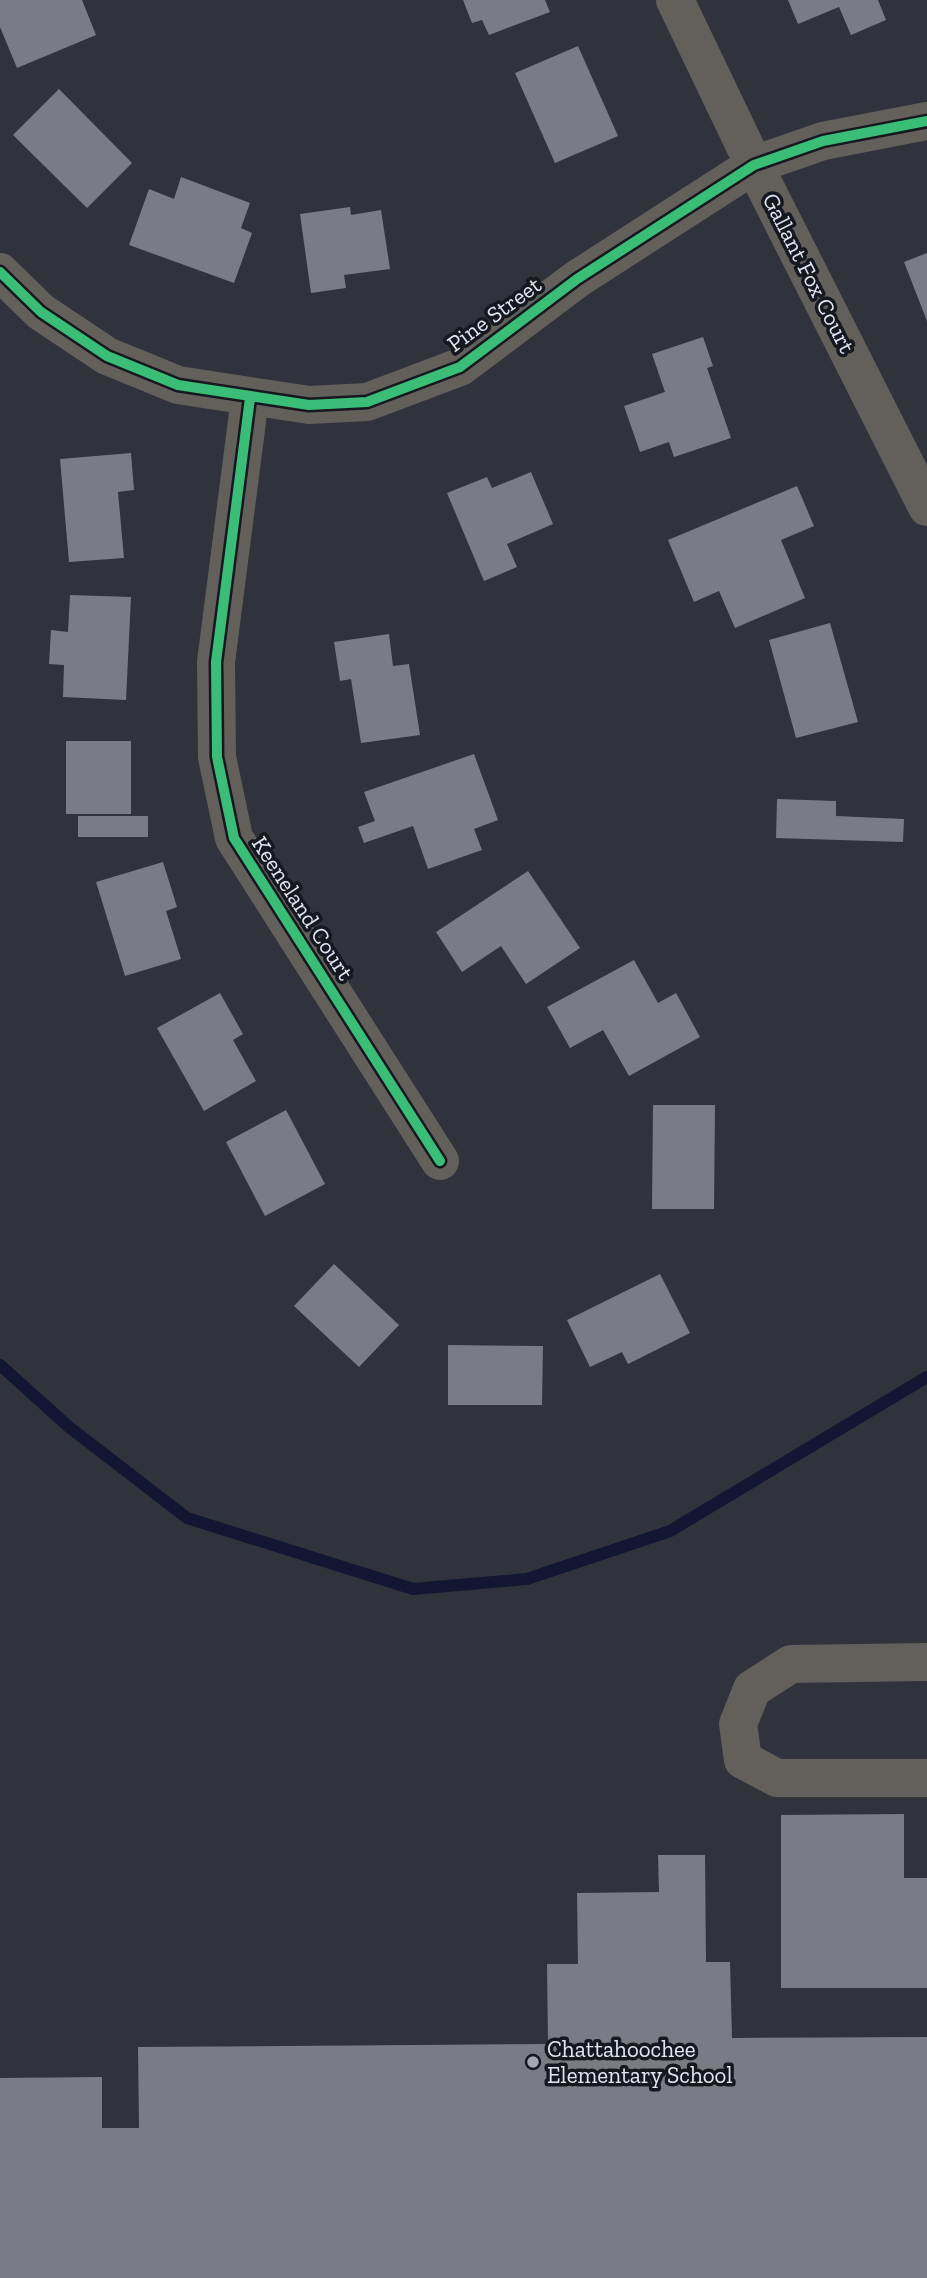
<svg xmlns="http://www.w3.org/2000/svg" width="927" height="2278" viewBox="0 0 927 2278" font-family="'Zilla Slab',serif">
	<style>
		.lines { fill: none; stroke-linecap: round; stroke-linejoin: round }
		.stream { stroke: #121633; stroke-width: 12 }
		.building { fill: #7a7c85 }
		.minor { stroke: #63605c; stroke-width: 38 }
		.cycleway-casing { stroke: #161820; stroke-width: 15 }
		.cycleway { stroke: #3abd76; stroke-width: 10 }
		.poi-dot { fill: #a4a7b2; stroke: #161820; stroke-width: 2.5 }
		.labels { text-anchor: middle; stroke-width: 7; stroke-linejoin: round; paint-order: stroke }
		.street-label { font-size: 23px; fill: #e3e6f2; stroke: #161820 }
		.poi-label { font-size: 23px; fill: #e3e6f2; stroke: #161820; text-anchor: start }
	</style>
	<rect width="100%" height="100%" fill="#30323c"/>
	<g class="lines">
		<!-- stream -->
		<path class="stream" d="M0,1365L69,1427L187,1518L413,1589L527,1579L670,1531L927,1377"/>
	</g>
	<!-- building -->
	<path class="building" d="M0,0H82L96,35L17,68L0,27Z
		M463,0H545L550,12L489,35L482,20L472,23Z
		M788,0H878L886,20L851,35L839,7L798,24Z
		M578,46L618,136L555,163L515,73Z
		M59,89L132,163L87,208L13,135Z
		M181,177L250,203L241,228L252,233L234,283L129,245L149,189L174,199Z
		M350,207L351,215L381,210L390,269L344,275L346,288L311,293L300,214Z
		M927,253V321L904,262Z
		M703,337L713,366L707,368L731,438L674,457L669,442L640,452L624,406L665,392L652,354Z
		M131,453L134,490L118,492L124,558L69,562L60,459Z
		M531,472L553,524L507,544L517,567L484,581L447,493L487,477L492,488Z
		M797,486L814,526L781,540L805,598L735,628L719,591L694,602L668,540Z
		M70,595L131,597L126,700L63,697L64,665L49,664L51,630L68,632Z
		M830,623L858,722L796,738L769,640Z
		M389,634L393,666L409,664L420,735L361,743L351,679L340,681L334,642Z
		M66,741H131V814H66Z
		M474,754L498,820L474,829L482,850L428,869L413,826L364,843L358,827L375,821L364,792Z
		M777,799L836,801V816L904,819L903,842L776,838Z
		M78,816H148V837H78Z
		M163,862L177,907L166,911L181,959L125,976L96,882Z
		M528,871L580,948L526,984L501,946L462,972L436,932Z
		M634,960L658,1003L676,993L700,1037L629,1076L603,1030L570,1048L547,1007Z
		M220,993L243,1034L233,1040L256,1081L204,1111L157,1028Z
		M653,1105H715L714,1209H652Z
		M286,1110L325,1184L265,1216L226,1142Z
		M334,1264L399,1325L359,1367L294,1306Z
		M660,1274L690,1333L628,1364L622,1352L590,1367L567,1320Z
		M448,1345L543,1346L542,1405H448Z
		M904,1814V1878H927V1988H781V1815Z
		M658,1855H705L706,1962H730L732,2038L927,2037V2278H0V2078L102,2077V2128H139L138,2047L548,2044L547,1964H578L577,1893L659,1892Z"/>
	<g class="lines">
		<!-- minor -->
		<path class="minor" d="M675,0L754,165L927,507
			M0,272L41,312L107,356L178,385L309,405L367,402L460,367L577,279L754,165L823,141L927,121
			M250,398L216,662L217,757L234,838L440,1161
			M927,1662L791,1664L752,1689L738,1724L743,1760L777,1778H927"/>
		<defs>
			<path id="cycleway" d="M0,272L41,312L107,356L178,385L309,405L367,402L460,367L577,279L754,165L823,141L927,121
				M250,398L216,662L217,757L234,838L440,1161"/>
		</defs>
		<!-- cycleway casing -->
		<use href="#cycleway" class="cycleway-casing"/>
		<!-- cycleway -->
		<use href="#cycleway" class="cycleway"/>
	</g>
	<!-- markers -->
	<circle class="poi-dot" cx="533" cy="2062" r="7"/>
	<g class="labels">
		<!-- street labels -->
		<g class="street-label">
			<text transform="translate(809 273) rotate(63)" y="8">Gallant Fox Court</text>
			<text transform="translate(494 314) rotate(-36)" y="8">Pine Street</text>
			<text transform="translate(303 908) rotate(57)" y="8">Keeneland Court</text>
		</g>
		<!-- poi labels -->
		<g class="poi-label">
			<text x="547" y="2057">Chattahoochee<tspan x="547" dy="26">Elementary School</tspan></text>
		</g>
	</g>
</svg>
